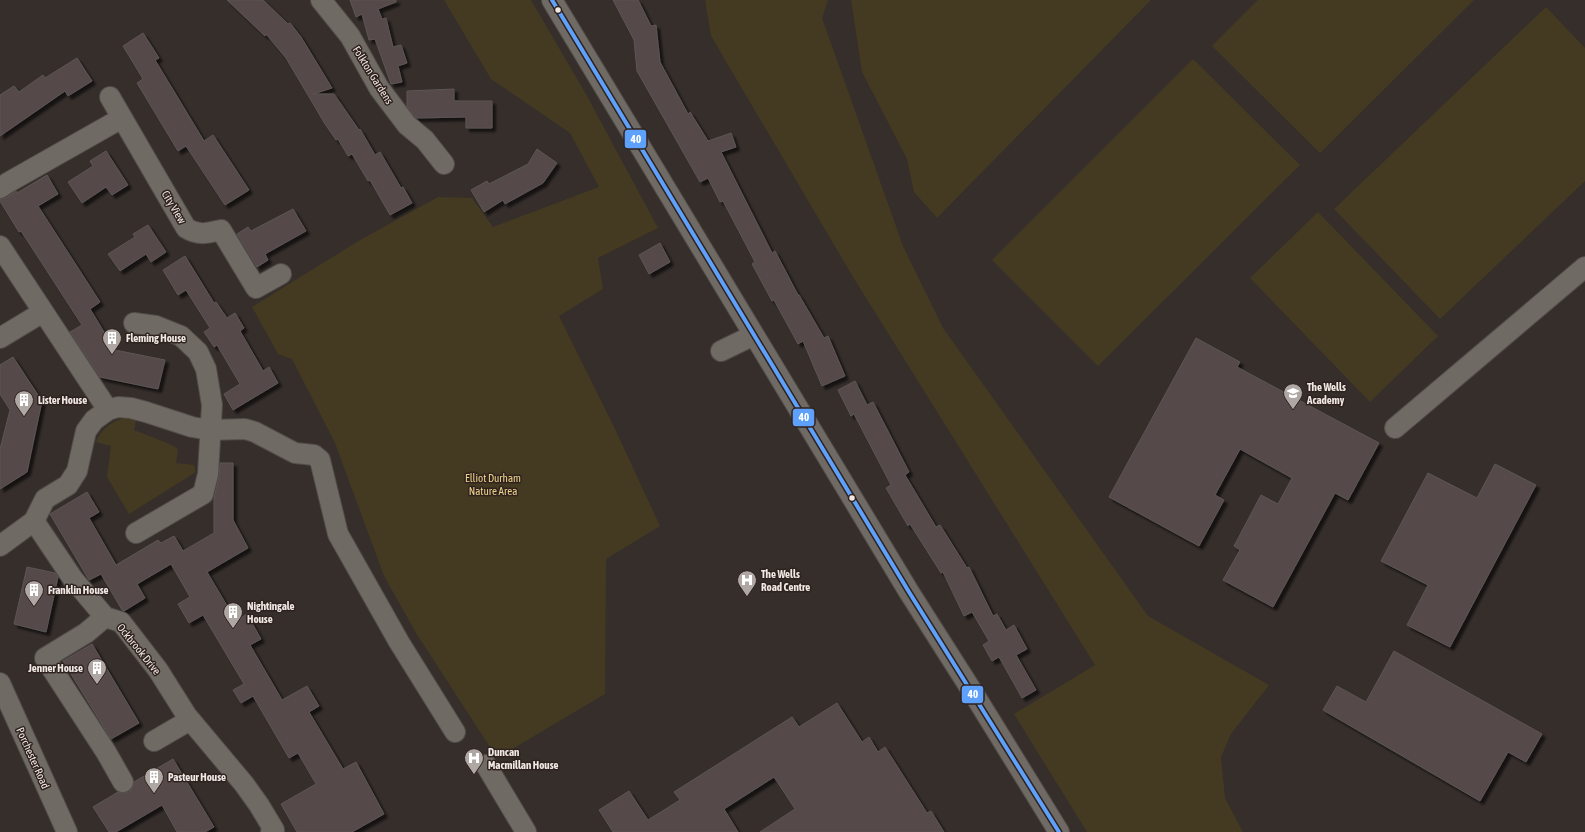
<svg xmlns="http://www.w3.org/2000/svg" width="1585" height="832" viewBox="0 0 1585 832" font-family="'Asap Condensed',sans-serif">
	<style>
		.green { fill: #443a21 }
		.building { fill: #544948; stroke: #5c5655; filter: url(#shadow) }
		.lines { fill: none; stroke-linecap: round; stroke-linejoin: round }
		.minor-casing { stroke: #524d4a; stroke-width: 22 }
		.minor { stroke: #706a65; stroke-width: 20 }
		.bus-1-casing { stroke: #2f221e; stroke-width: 7 }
		.bus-1 { stroke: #5ea1fc; stroke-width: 4 }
		.bus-dot { fill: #f0e8e5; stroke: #2f221e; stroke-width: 1.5 }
		.labels { text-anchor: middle; stroke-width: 3; stroke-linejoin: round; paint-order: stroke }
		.street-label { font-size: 11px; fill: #f0e8e5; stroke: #2f221e }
		.poi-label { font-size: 11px; font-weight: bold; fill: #f0e8e5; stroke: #2f221e; text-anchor: start }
		.park-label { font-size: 11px; fill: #eed48c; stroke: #2f221e }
		.line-badge { stroke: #2f221e; stroke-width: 1.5 }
		.badge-label { font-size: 11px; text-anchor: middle; font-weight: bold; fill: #fff }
	</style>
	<defs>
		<filter id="shadow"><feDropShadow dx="3.5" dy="3.5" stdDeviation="1" flood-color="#0009"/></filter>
	</defs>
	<rect width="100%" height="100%" fill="#352e2b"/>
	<!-- green -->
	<path class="green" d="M444,0H531L587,96L658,228L598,258L603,289L559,316L616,431L660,526L606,559L605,694L497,758L416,633L384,576L335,443L292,359L278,354L252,307L360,240L438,197L472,198L493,227L599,187L570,133L491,79Z
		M705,0H828L822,18L903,246L943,328L1148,616L1269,685L1231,734L1221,757L1225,798L1243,832H1087L1014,714L1095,665L853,277L711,36Z
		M851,0H1151L937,218L914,192L907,159L862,72Z
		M1258,0H1474L1320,153L1212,46Z
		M1546,7L1585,48V181L1440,319L1334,209Z
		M1193,59L1300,165L1098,366L992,260Z
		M1318,212L1438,336L1370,402L1250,278Z
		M130,417L136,420L134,430L170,444L178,449L176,463L194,465L196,472L129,514L107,477L111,446L96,442C101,428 115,419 130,417Z"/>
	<!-- building -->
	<path class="building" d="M227,0H263L288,24L290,23L301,37L332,88L313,94H334L359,130L360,129L375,155L380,152L401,188L403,187L412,203L390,215L370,180L368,181L352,154L348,156L338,139L336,140L325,124L286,58L266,34L265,36Z
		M350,0H396V2L378,9L382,19L386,18L393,47L401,45L407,63L398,66L402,82L391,84L375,39L369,40L362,14L356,17Z
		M613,0H638L651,26L656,25L660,62L688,114L690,112L708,141L731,133L736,147L721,152L772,253L775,251L798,295H799L824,338L828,336L845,376L822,386L803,341L798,344L774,300L772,301L752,264L755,262L723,201L720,202L708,178L700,182L637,71L634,40Z
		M143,33L159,58L155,60L204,141L213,135L249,190L225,205L186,146L178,151L137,83L143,79L123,46Z
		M77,58L92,81L68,96L65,91L0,136V95L14,86L19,92L43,75L45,78Z
		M454,89V101H492V128H466V117L416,118L407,107V91Z
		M537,149L557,163L543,183L505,204L503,200L484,212L471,190L487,181L489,184L528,164Z
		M106,151L128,185L112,195L106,187L82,203L68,182L93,166L90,161Z
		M47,175L58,194L38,206L100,302L90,309L115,350L165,360L158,389L100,377L70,332L82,325L21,231L19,232L0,201V199L6,198L16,191L17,193Z
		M293,209L306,231L265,254L268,260L257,267L237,234L248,227L251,231Z
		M148,225L166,252L151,262L146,254L120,271L108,254L135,237L133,234Z
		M660,243L670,262L649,274L639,255Z
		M185,256L214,303L216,302L227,318L235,313L244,328L240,331L263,371L269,367L278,383L233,410L224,394L240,384L217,345L214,347L204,332L210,328L186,290L178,295L163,270Z
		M1196,338L1240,362L1237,367L1379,443L1348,500L1335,493L1273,607L1223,580L1240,550L1234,546L1261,495L1278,504L1292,478L1240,449L1215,495L1224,500L1199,546L1109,497Z
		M13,357L42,401L27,472L0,489V449L10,410L0,394V365Z
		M855,381L867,405L873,402L909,472L905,475L936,527L940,525L967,568L969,567L993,616L997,614L1006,630L1014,625L1027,649L1016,655L1036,690L1022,698L999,657L992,661L983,645L989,641L972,612L964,616L943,572L941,573L910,524L908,526L886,488L891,485L854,414L851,416L838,390Z
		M220,463H233V520L248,548L207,572L236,621L247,614L261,639L250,645L282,700L307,686L319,706L309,712L343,769L356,762L384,814L352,832H297L281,804L316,784L298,753L289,758L253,696L241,703L233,690L244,684L203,615L189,623L178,604L190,597L171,564L137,584L145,598L124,611L122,610L101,574L89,580L50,514L87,492L99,512L89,518L116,565L158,540L161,543L174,536L183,551L214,533V498L219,477Z
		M1495,464L1536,485L1450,647L1407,625L1428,585L1381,561L1428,473L1477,498Z
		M27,567L55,573L58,577L46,632L14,624Z
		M92,644L139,723L111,739L63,661Z
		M1394,651L1542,734L1526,762L1508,752L1480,801L1323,710L1337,686L1366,702Z
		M837,703L862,742L869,737L878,752L885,747L927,813L931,811L944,832H760L795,809L774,777L724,809L738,832H613L599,810L629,791L648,820L680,800L674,792L792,717L799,727Z
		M173,759L214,827L205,832H177L162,805L116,832H109L93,807L118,792L123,793L129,792L133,787L134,782Z"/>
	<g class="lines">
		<defs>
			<path id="minor" d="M321,0L350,36L379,88L407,125L425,140L444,164
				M552,0L909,592L972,691L1059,832
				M110,97L186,228C198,236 208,233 221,230L256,288L281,274
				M0,188L9,182L122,118
				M0,246L108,410
				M134,323L156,326L181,336L198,352L206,369L212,405L208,474L203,494L136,533
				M0,338L43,312
				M721,351L754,335
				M1395,428L1585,267
				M0,546L34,521
				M105,617L86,633L45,658L106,752L123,782
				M0,683L67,832
				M154,741L190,720
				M486,765L526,832
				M271,832L274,830L259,805L244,784L187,716L158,670L121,622L105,617L73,579L34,521L45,499L68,485L77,471L86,431L94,420L108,410L118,407L131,408L146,412L192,427L210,430L245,429L255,432L295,453L314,455L320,460L338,534L399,642L455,732"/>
		</defs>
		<!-- minor casing -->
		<use href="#minor" class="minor-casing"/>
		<!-- minor -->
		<use href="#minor" class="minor"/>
		<defs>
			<path id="bus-1" d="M552,0L909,592L1059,832"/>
		</defs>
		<!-- bus-1 casing -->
		<use href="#bus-1" class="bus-1-casing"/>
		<!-- bus-1 -->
		<use href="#bus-1" class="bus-1"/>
	</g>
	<!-- icons -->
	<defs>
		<symbol id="building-pin" viewBox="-11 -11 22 30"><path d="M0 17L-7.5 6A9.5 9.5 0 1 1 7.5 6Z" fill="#afa7a4" stroke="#2f221e"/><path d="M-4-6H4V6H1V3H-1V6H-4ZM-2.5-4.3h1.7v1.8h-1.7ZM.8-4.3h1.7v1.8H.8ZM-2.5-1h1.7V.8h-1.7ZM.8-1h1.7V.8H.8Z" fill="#fff"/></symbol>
		<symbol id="school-pin" viewBox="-11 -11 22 30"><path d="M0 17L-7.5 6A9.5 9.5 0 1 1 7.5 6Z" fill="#afa7a4" stroke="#2f221e"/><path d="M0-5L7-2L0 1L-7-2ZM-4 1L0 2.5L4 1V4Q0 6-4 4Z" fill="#fff"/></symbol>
		<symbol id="hospital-pin" viewBox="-11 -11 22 30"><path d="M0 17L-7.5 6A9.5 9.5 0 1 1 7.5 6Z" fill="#afa7a4" stroke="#2f221e"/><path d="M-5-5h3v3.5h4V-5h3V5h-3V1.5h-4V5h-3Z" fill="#fff"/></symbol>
	</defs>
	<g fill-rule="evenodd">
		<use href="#building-pin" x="101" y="327" width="22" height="30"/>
		<use href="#school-pin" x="1282" y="382" width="22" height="30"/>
		<use href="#building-pin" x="13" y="389" width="22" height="30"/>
		<use href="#hospital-pin" x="736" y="569" width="22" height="30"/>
		<use href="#building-pin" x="23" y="579" width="22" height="30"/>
		<use href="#building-pin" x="222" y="601" width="22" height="30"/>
		<use href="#building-pin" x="86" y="657" width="22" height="30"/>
		<use href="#hospital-pin" x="463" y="747" width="22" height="30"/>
		<use href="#building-pin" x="143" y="766" width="22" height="30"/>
	</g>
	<!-- markers -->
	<g class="bus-dot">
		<circle cx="558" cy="10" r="3.5"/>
		<circle cx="852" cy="498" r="3.5"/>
	</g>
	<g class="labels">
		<!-- street labels -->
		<g class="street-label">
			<text transform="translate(373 75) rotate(58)" y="4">Folkton Gardens</text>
			<text transform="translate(174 207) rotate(59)" y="4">City View</text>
			<text transform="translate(139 649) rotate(51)" y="4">Ockbrook Drive</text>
			<text transform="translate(33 758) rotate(66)" y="4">Porchester Road</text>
		</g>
		<!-- poi labels -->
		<g class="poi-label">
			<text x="126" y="342">Fleming House</text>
			<text x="1307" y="391">The Wells<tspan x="1307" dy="13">Academy</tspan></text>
			<text x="38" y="404">Lister House</text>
			<text x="761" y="578">The Wells<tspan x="761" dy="13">Road Centre</tspan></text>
			<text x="48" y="594">Franklin House</text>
			<text x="247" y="610">Nightingale<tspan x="247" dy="13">House</tspan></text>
			<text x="83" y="672" text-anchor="end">Jenner House</text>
			<text x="488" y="756">Duncan<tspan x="488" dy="13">Macmillan House</tspan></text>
			<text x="168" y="781">Pasteur House</text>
		</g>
		<!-- park labels -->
		<g class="park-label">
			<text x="493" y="482">Elliot Durham<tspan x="493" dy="13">Nature Area</tspan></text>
		</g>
	</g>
	<g class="line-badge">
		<rect x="624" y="129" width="23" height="20" rx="4" fill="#5ea1fc"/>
		<rect x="792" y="408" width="23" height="19" rx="4" fill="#5ea1fc"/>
		<rect x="961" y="685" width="23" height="19" rx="4" fill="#5ea1fc"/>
	</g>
	<g class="badge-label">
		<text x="636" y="143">40</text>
		<text x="804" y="421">40</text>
		<text x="973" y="698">40</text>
	</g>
</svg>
